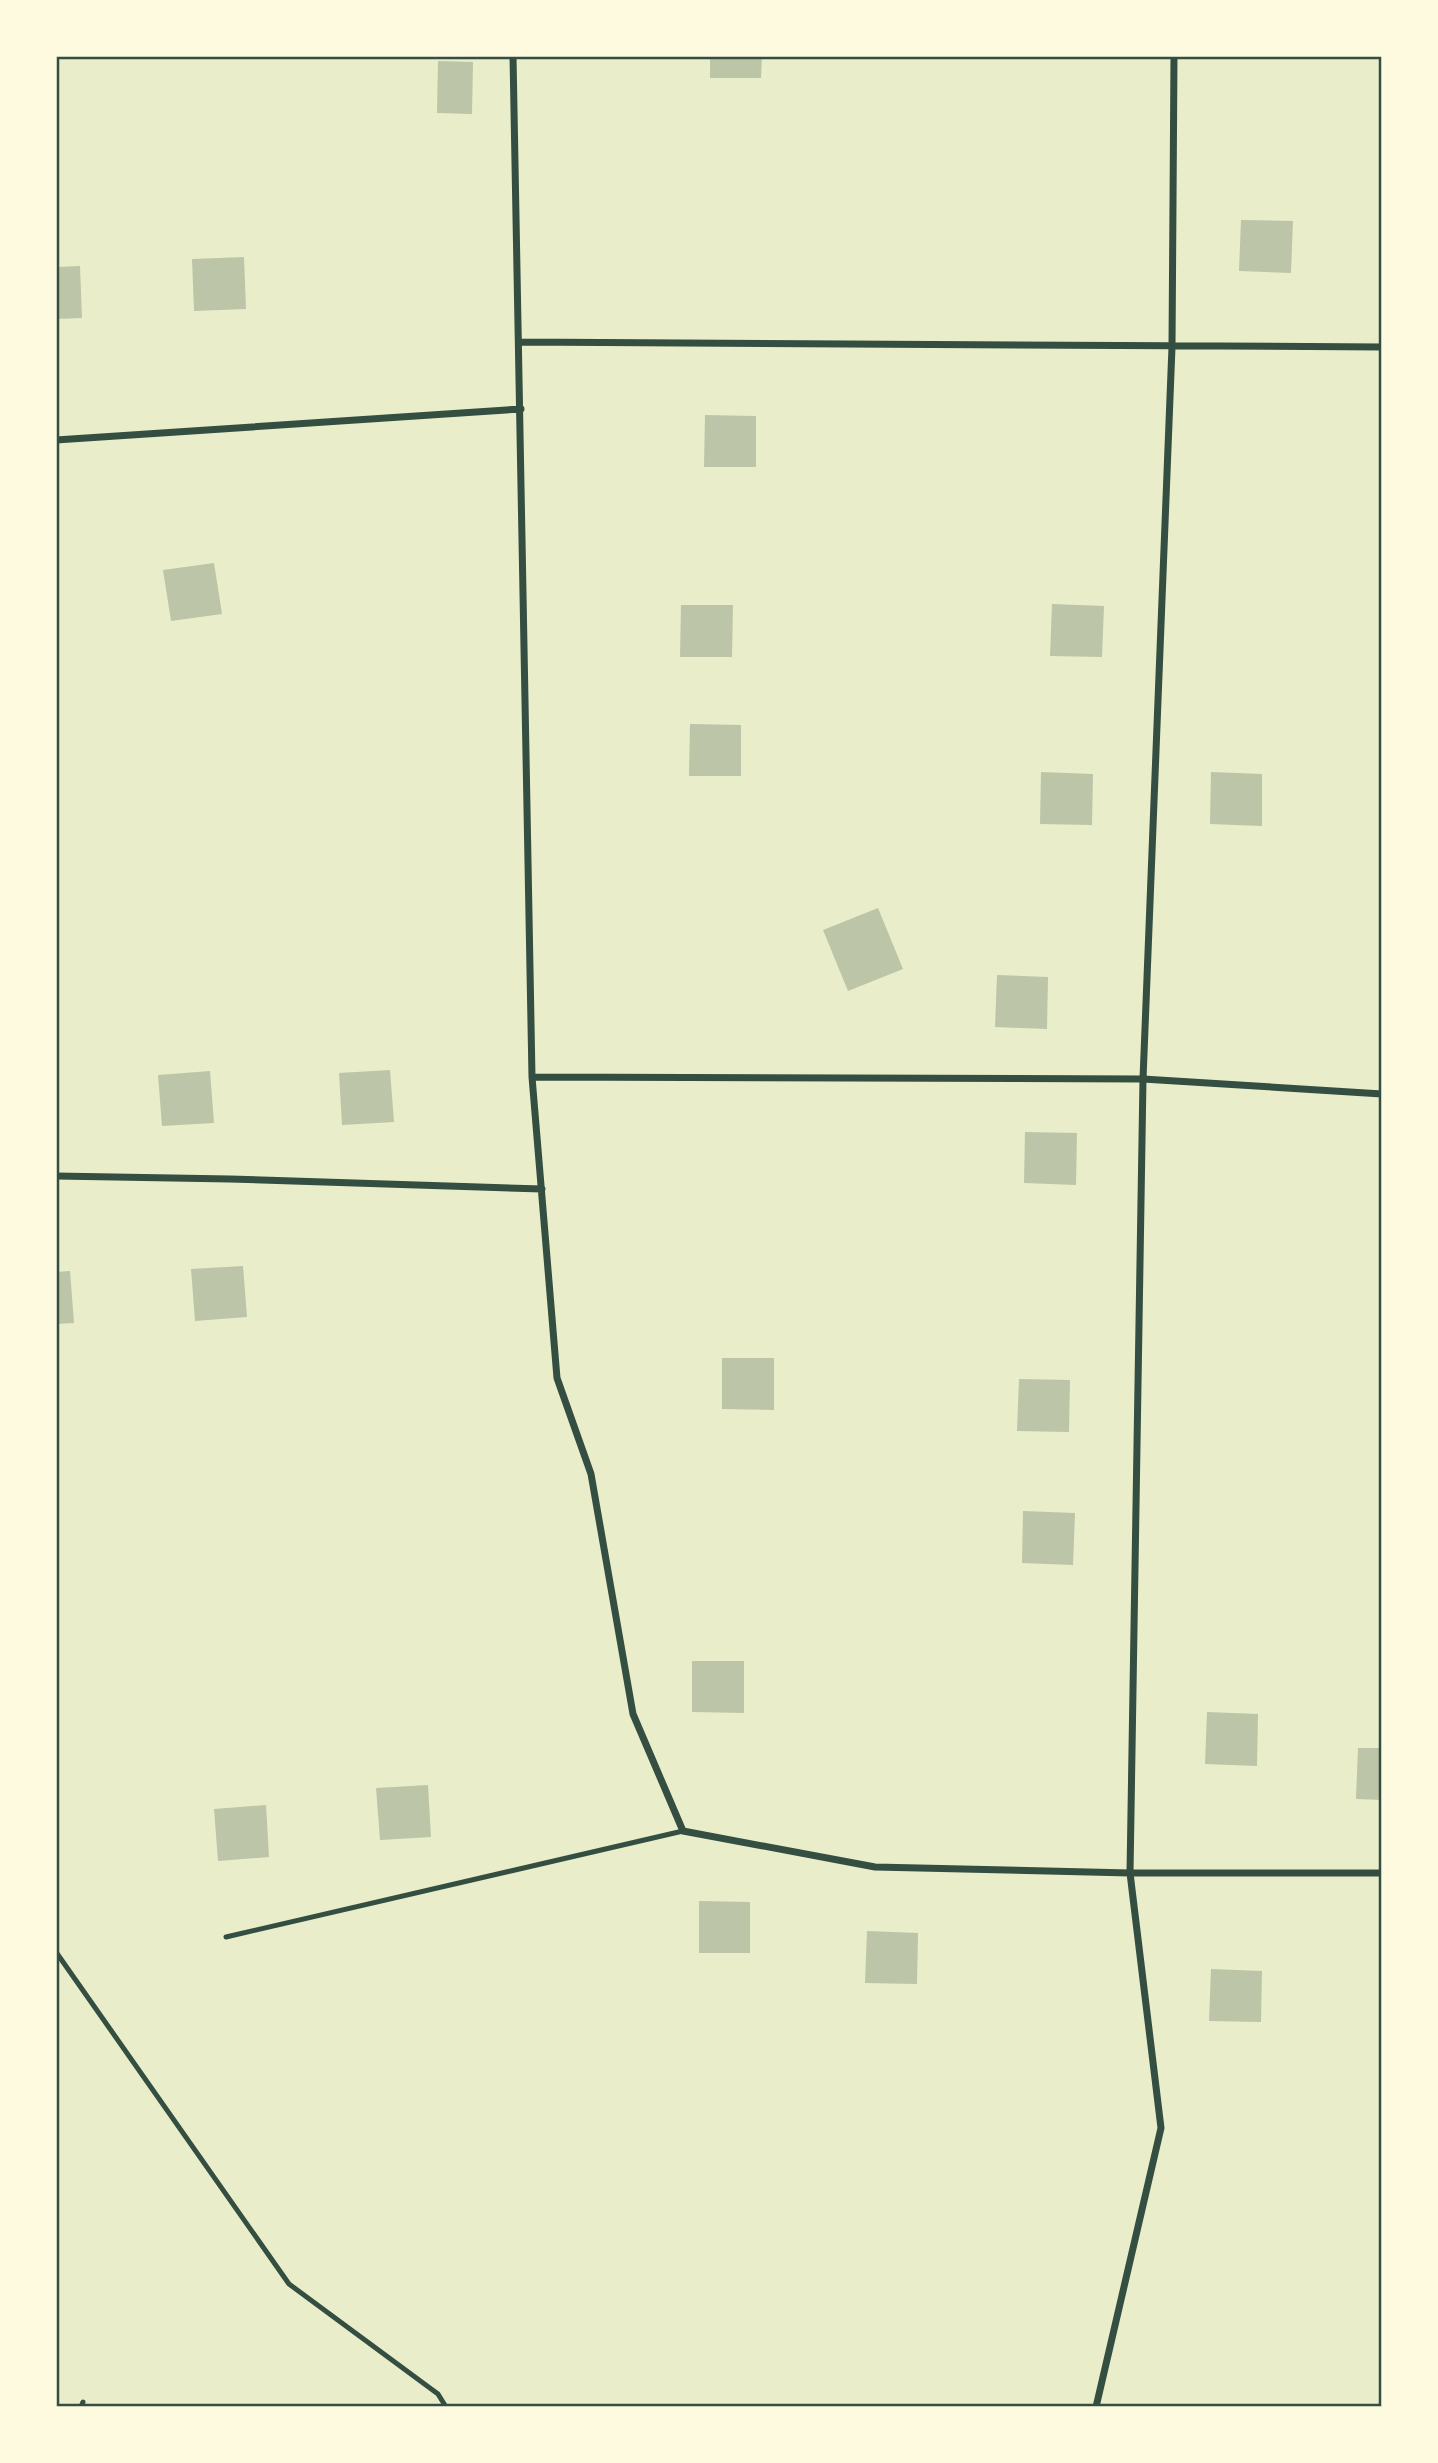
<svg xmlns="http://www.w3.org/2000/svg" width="1438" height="2463" viewBox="0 0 1438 2463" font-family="'Source Sans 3',sans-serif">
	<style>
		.building { fill: #bcc5a7 }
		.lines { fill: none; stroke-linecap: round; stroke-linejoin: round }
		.service { stroke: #344e41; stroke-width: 5 }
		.minor { stroke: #344e41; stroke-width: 7 }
		.neatline { fill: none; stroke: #344e41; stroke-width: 2.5 }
	</style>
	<rect width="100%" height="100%" fill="#e9edc9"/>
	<!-- building -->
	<path class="building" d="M710,56H762L761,78H710Z
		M438,61L473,62L472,114L437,113Z
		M1241,220L1293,221L1291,273L1239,271Z
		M244,257L246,309L194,311L192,259Z
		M80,266L82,318L56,319V267Z
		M705,415L756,416V467H704Z
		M214,563L222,614L171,621L163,570Z
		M1052,604L1104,606L1102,657L1050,656Z
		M681,605H733L732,657H680Z
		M690,724L741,725V776H689Z
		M1041,772L1093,774L1092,825L1040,824Z
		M1211,772L1262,774V826L1210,824Z
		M878,908L903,969L848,991L823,930Z
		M997,975L1048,977L1047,1029L995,1027Z
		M390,1070L394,1122L342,1125L339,1073Z
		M210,1071L214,1123L162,1126L158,1075Z
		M1025,1132L1077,1133L1076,1185L1024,1183Z
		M243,1266L247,1317L195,1321L191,1269Z
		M70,1271L74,1323L56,1324V1272Z
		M722,1358H774V1410L722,1409Z
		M1019,1379L1070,1380L1069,1432L1017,1431Z
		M1023,1511L1075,1513L1073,1565L1022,1563Z
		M692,1661H744V1713L692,1712Z
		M1207,1712L1258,1714L1257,1766L1205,1764Z
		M1358,1748H1382V1800L1356,1799Z
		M428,1785L431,1837L380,1840L376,1788Z
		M266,1805L269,1857L218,1861L214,1809Z
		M699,1901L750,1902V1953H699Z
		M867,1931L918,1933L917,1984L865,1983Z
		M1211,1969L1262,1971L1261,2022L1209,2021Z"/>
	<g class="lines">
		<!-- service -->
		<path class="service" d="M226,1937L683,1831
			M56,1952L289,2284L438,2394L446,2407
			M81,2407L83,2402"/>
		<!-- minor -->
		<path class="minor" d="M513,56L532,1077L557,1378L591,1474L633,1714L683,1831L875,1867L1130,1873H1382
			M519,342L1382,347
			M56,440L521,409
			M532,1077L1143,1079L1382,1094
			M56,1176L230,1179L542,1189
			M1096,2407L1161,2128L1130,1873L1143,1079L1172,347L1174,56"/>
	</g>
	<!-- border -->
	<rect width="1438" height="2463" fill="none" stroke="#fefae0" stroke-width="116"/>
	<rect x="58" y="58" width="1322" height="2347" class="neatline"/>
</svg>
